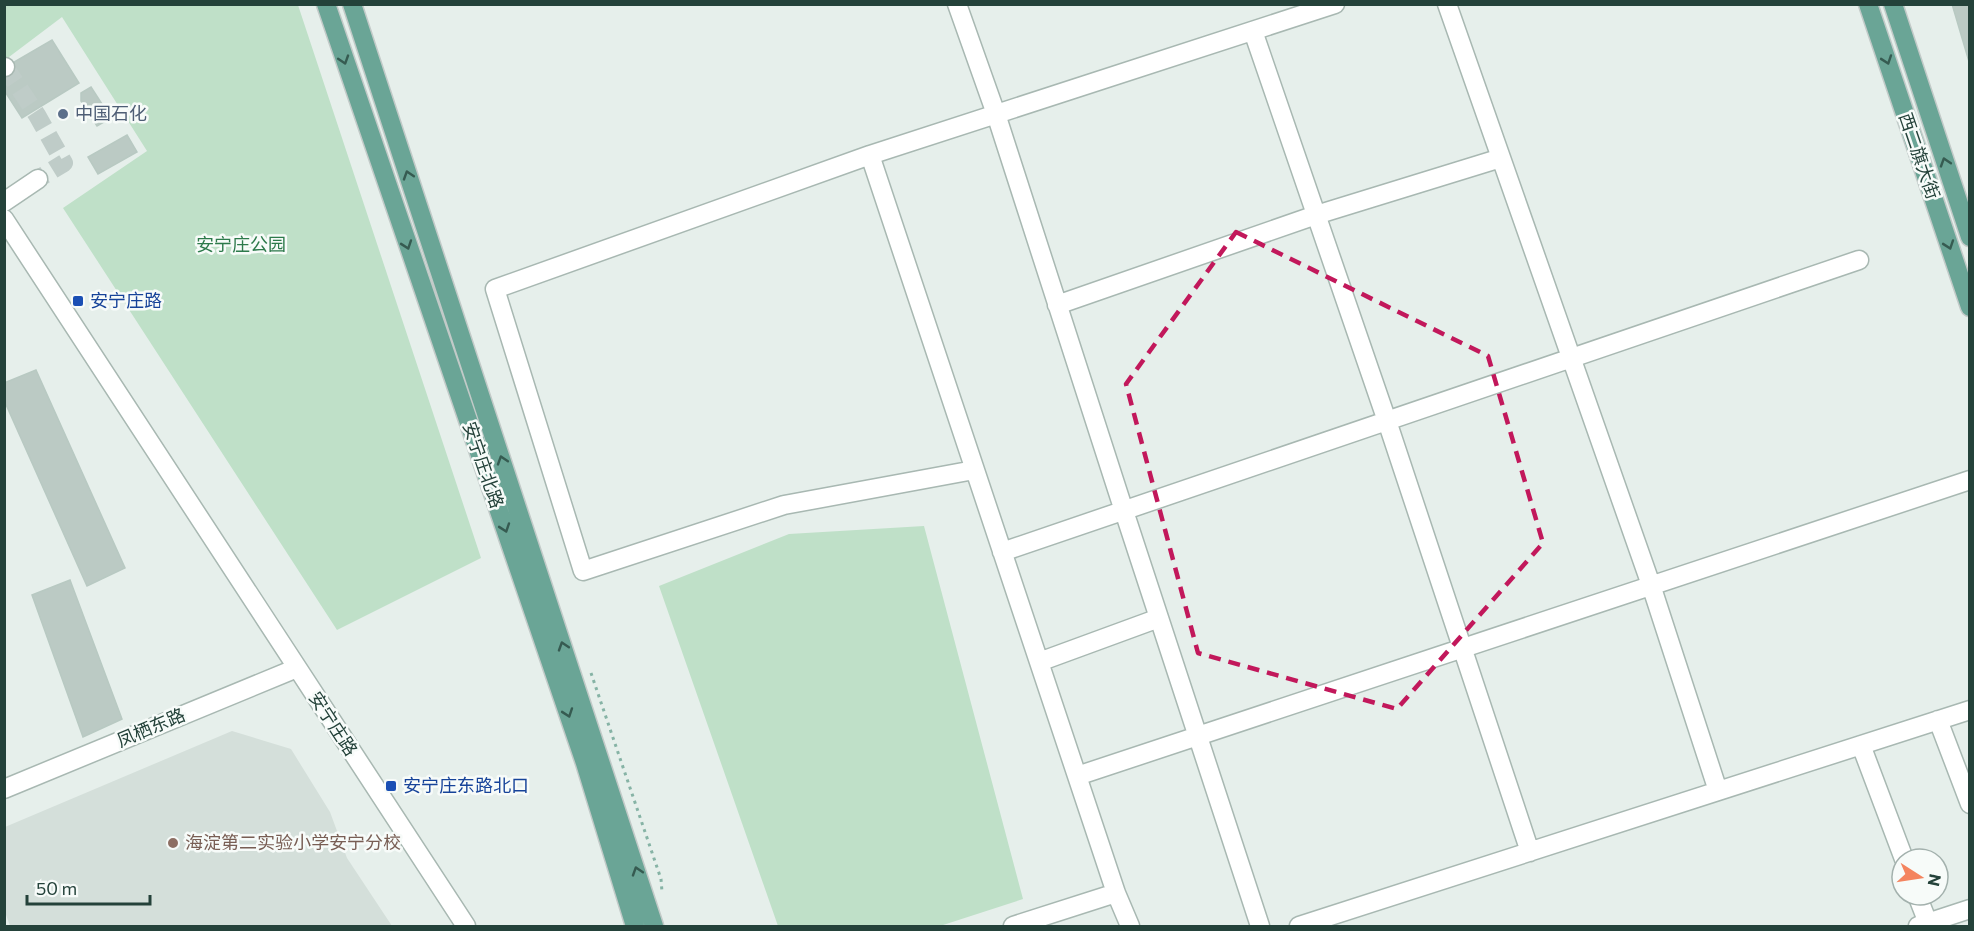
<svg xmlns="http://www.w3.org/2000/svg" width="1974" height="931" viewBox="0 0 1974 931" font-family="Commissioner,'Noto Sans SC',sans-serif">
	<style>
		.built { fill: #d4dfda }
		.green { fill: #bfe0c8 }
		.building { fill: #bbcac4; stroke: #b8c9c2; stroke-width: 1.5 }
		.lines { fill: none; stroke-linecap: round; stroke-linejoin: round }
		.minor-tunnel { stroke: #bfccc8; stroke-width: 18; stroke-dasharray: 18 9; stroke-linecap: butt }
		.minor-casing { stroke: #a8b8b2; stroke-width: 21 }
		.major-casing { stroke: #c2cac8; stroke-width: 21 }
		.path { stroke: #86b3a5; stroke-width: 3; stroke-dasharray: 3 4.5; stroke-linecap: butt }
		.minor { stroke: #fff; stroke-width: 18 }
		.major { stroke: #6aa596; stroke-width: 18 }
		.oneway { stroke: #365b51 }
		.marked { fill: none; stroke: #c2185b; stroke-width: 4.5; stroke-dasharray: 12 8; stroke-linejoin: round }
		.service-dot { fill: #5c6f8a; stroke: #f7fbf9; stroke-width: 2 }
		.transit-dot { fill: #1a4fb4; stroke: #f7fbf9; stroke-width: 2 }
		.education-dot { fill: #8d6e63; stroke: #f7fbf9; stroke-width: 2 }
		.labels { text-anchor: middle; stroke-width: 5; stroke-linejoin: round; paint-order: stroke }
		.service-label { font-size: 18px; fill: #4e5e75; stroke: #f7fbf9; text-anchor: start }
		.street-label { font-size: 18px; fill: #24423a; stroke: #f7fbf9 }
		.park-label { font-size: 18px; fill: #2d7a4b; stroke: #f7fbf9 }
		.transit-label { font-size: 18px; fill: #164399; stroke: #f7fbf9; text-anchor: start }
		.education-label { font-size: 18px; fill: #785e54; stroke: #f7fbf9; text-anchor: start }
	</style>
	<rect width="100%" height="100%" fill="#e6efeb"/>
	<!-- built -->
	<path class="built" d="M232,731L291,749L330,812L347,858L392,926H10L5,912V827Z"/>
	<!-- green -->
	<path class="green" d="M5,5H298L481,558L337,630L63,208L147,151L62,17L5,60Z
		M924,526L1023,899L940,926H778L659,586L789,534Z"/>
	<!-- building -->
	<path class="building" d="M1952,4H1970V65Z
		M52,40L79,83L22,118L4,90V68Z
		M91,87L111,118L97,126L81,101V93Z
		M127,135L137,152L98,174L88,157Z
		M36,370L125,568L87,586L4,400V383Z
		M70,580L122,719L83,737L32,595Z"/>
	<g class="lines">
		<!-- minor-tunnel -->
		<path class="minor-tunnel" d="M5,67L37,115L64,163L38,179"/>
		<defs>
			<path id="minor" d="M957,4L996,114L1124,511L1260,926
				M1447,4L1651,585L1718,791
				M1253,31L1387,421L1530,852
				M4,67H5
				M870,155L1116,893L1130,926
				M4,202L38,179
				M4,219L466,926
				M1057,305L1316,215L1501,158
				M974,470L784,505L583,571L495,289L870,155L1335,4
				M1002,552L1859,260
				M1039,662L1159,618
				M1938,720L1970,804
				M1861,745L1904,859
				M1077,776L1970,480
				M4,789L297,668
				M1917,895L1928,923
				M1013,926L1116,893
				M1299,926L1970,710
				M1918,926L1970,909"/>
			<path id="major" d="M326,4L585,763L635,926
				M352,4L654,926
				M1868,4L1970,307
				M1893,4L1970,237"/>
		</defs>
		<!-- minor casing -->
		<use href="#minor" class="minor-casing"/>
		<!-- major casing -->
		<use href="#major" class="major-casing"/>
		<!-- path -->
		<path class="path" d="M591,673L661,879L662,892"/>
		<!-- minor -->
		<use href="#minor" class="minor"/>
		<!-- major -->
		<use href="#major" class="major"/>
	</g>
	<!-- one-way arrows -->
	<defs><path id="oneway-chevron" d="M-2-3.5L2.5 0L-2 3.5" fill="none" stroke-width="1.6" stroke-linecap="round" stroke-linejoin="round" transform="scale(1.5)"/></defs>
	<g class="oneway">
		<use href="#oneway-chevron" transform="translate(344 60) rotate(72)"/>
		<use href="#oneway-chevron" transform="translate(1887 60) rotate(71)"/>
		<use href="#oneway-chevron" transform="translate(1945 162) rotate(-108)"/>
		<use href="#oneway-chevron" transform="translate(408 175) rotate(-108)"/>
		<use href="#oneway-chevron" transform="translate(407 245) rotate(71)"/>
		<use href="#oneway-chevron" transform="translate(1949 245) rotate(71)"/>
		<use href="#oneway-chevron" transform="translate(502 460) rotate(-108)"/>
		<use href="#oneway-chevron" transform="translate(505 528) rotate(71)"/>
		<use href="#oneway-chevron" transform="translate(563 646) rotate(-108)"/>
		<use href="#oneway-chevron" transform="translate(568 713) rotate(71)"/>
		<use href="#oneway-chevron" transform="translate(637 871) rotate(-108)"/>
	</g>
	<!-- marked area -->
	<path class="marked" d="M1236,232L1488,356L1543,543L1397,709L1198,653L1126,384Z"/>
	<!-- markers -->
	<circle class="service-dot" cx="63" cy="114" r="6"/>
	<g class="transit-dot">
		<rect x="72" y="295" width="12" height="12" rx="3"/>
		<rect x="385" y="780" width="12" height="12" rx="3"/>
	</g>
	<circle class="education-dot" cx="173" cy="843" r="6"/>
	<g class="labels">
		<!-- service labels -->
		<g class="service-label">
			<text x="75" y="120">中国石化</text>
		</g>
		<!-- street labels -->
		<g class="street-label">
			<text transform="translate(1919 156) rotate(71)" y="6">西二旗大街</text>
			<text transform="translate(483 465) rotate(71)" y="6">安宁庄北路</text>
			<text transform="translate(333 724) rotate(57)" y="6">安宁庄路</text>
			<text transform="translate(151 728) rotate(-23)" y="6">凤栖东路</text>
		</g>
		<!-- park labels -->
		<g class="park-label">
			<text x="241" y="251">安宁庄公园</text>
		</g>
		<!-- transit labels -->
		<g class="transit-label">
			<text x="90" y="307">安宁庄路</text>
			<text x="403" y="792">安宁庄东路北口</text>
		</g>
		<!-- education labels -->
		<g class="education-label">
			<text x="185" y="849">海淀第二实验小学安宁分校</text>
		</g>
	</g>
	<!-- border -->
	<rect width="1974" height="931" fill="none" stroke="#24423a" stroke-width="12"/>
	<!-- north arrow -->
	<g transform="translate(1920 877) rotate(102)"><circle r="28" fill="#f7fbf9" stroke="#a3b1ad" stroke-width="1.5"/>
	<path d="M0-4.5L10 22L0 15L-10 22Z" fill="#f4845f"/>
	<text y="-9" font-size="16" font-weight="bold" text-anchor="middle" fill="#24423a">N</text>
	</g>
	<!-- scale -->
	<path d="M27 895v9h123v-9" fill="none" stroke="#24423a" stroke-width="3"/>
	<text x="36" y="895" font-size="18" fill="#24423a" stroke="#f7fbf9" stroke-width="4.5" paint-order="stroke">50 m</text>
</svg>
